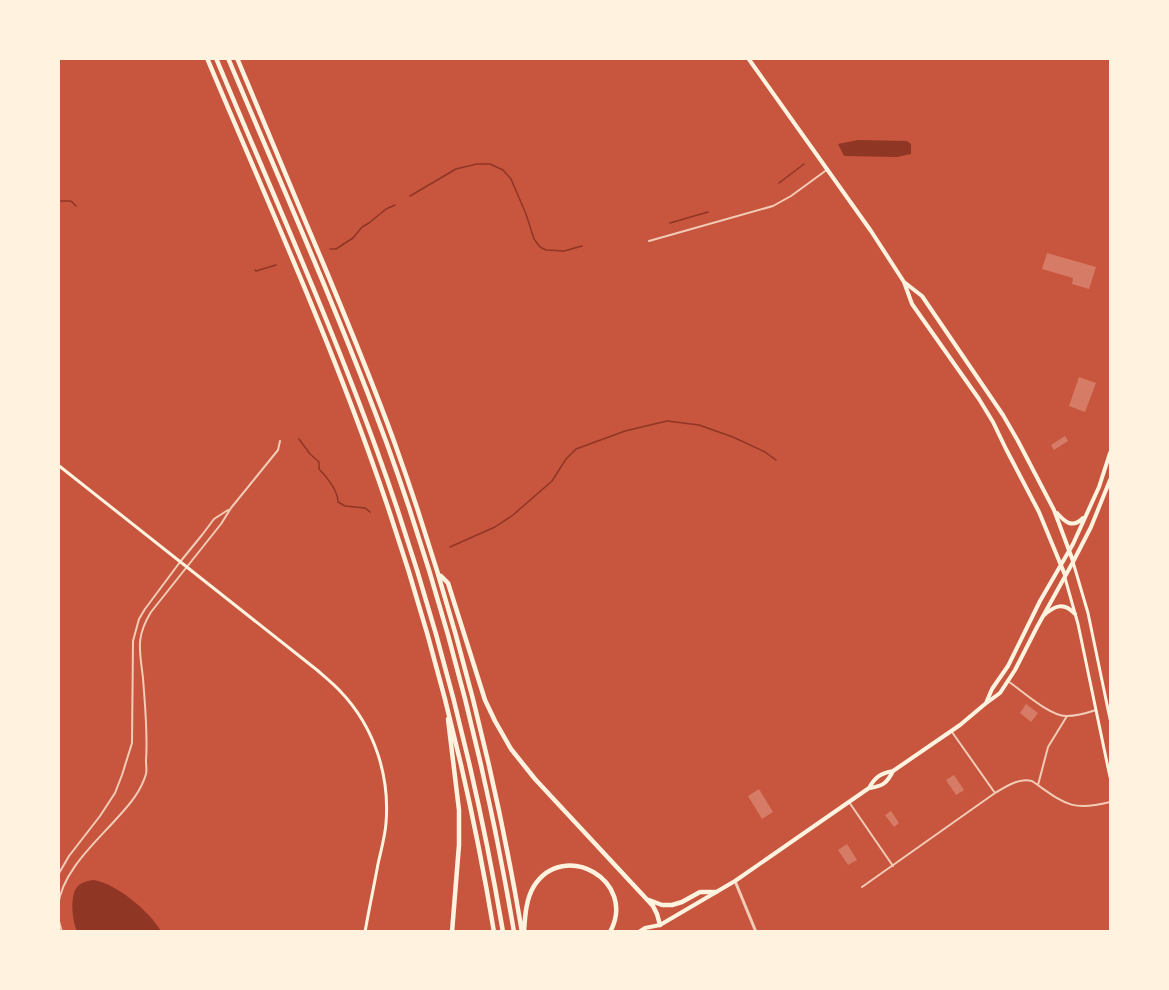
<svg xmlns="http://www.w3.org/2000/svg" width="1169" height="990" viewBox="0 0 1169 990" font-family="'Source Sans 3',sans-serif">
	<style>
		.water { fill: #8f3625 }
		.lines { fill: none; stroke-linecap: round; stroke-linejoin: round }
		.stream { stroke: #8f3625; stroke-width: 1.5 }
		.building { fill: #d67c66 }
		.minor { stroke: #f1ccb7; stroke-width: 2 }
		.tertiary { stroke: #f1ccb7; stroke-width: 3 }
		.secondary { stroke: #fff3e0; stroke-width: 3 }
		.primary { stroke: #fff3e0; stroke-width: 4 }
		.motorway { stroke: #fff3e0; stroke-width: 4.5 }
	</style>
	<rect width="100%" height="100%" fill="#c8553d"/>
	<!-- water -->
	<path class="water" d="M858,140L907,141L911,144V154L897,157L844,156L838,144Z
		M93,880C116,883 149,911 161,931H77C72,921 69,893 79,885C83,882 88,881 93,880Z"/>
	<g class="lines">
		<!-- stream -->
		<path class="stream" d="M779,183L804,164
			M410,196L456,169L477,164H490L503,170L511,179L526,214L534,239L540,247L546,250L564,251L582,246
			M58,201H71L76,206
			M670,223L708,212
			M330,249H336L353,238L362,227L369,223L386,209L395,205
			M255,270L256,271L276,265
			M299,439L310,454L319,462V469C327,477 338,491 338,502L345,506L365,508L370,512
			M450,547L495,527L513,515L552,481L566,459L576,449L625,431L667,421L699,425L733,437L765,452L776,460"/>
	</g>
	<!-- building -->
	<path class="building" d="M1047,253L1096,267L1089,289L1072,284L1073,278L1042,269Z
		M1079,377L1096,383L1085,412L1069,406Z
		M1065,436L1068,441L1054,450L1051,445Z
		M1026,704L1038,713L1031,722L1020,713Z
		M954,775L964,790L956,795L946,780Z
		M759,789L773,812L762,819L748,796Z
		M891,811L899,823L894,827L885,815Z
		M847,844L857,860L848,865L838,850Z"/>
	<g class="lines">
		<!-- minor -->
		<path class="minor" d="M649,241L773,206L791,196L828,169
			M1008,681C1022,691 1051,717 1067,716C1077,716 1087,713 1096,710
			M952,732L995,793
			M1038,785L1048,747L1067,716
			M849,802L893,866
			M58,875L69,856L100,816L115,793L122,775L132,743L133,641L139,619L145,609L180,562L202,535L214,519L228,510
			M862,887L995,793C1007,786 1018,778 1032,781C1064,803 1070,812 1110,802
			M58,906C62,871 96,842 119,816C130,804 141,791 146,774C147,770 146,765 146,761C148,733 145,706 143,678C140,651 135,638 151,612L221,524L231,508L278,450L280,441
			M58,918L62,932"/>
		<!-- tertiary -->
		<path class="tertiary" d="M735,881L756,932"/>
		<!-- secondary -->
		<path class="secondary" d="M58,465L317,670C325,677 334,684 341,692C374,727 390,775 386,823C385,837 381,850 378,864C374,886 369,909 365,932
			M1073,562L1088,613L1110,719
			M1065,578L1078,624L1110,777"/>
		<!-- primary -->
		<path class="primary" d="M748,58L871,231L904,282L912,304L979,399L993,422L1006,449L1039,512L1065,575
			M904,282L922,296L1003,415L1018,441L1054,510L1073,561
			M1057,513C1065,522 1072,529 1083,518
			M1043,616C1055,605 1064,602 1075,614
			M986,703L992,689L1008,666L1040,601L1073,544L1099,487L1110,453
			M870,788C883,786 887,783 893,771
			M639,932L645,928L660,925L735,881L869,788C875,777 881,773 893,771L960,725L985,704L1000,693L1015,670L1037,627L1073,562L1091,527L1110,480"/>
		<!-- motorway -->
		<path class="motorway" d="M207,58C262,189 321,319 369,453C425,608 467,768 494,932
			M216,58C270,188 328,316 376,448C433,605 475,767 503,932
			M228,58C282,186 339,314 387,444C444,602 486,765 514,932
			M237,58C266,127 294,195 323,263C348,323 373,383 395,444C452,603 494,765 522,932
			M441,576L448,583L485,700L495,721L511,749L535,779L653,906L657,914L660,925
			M448,719L459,810V845L452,932
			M649,900L662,905H672L682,902L700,892H716
			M524,932C525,916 526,899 534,886C564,839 638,881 610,932"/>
	</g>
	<!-- border -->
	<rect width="1169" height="990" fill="none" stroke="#fff3e0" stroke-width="120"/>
</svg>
